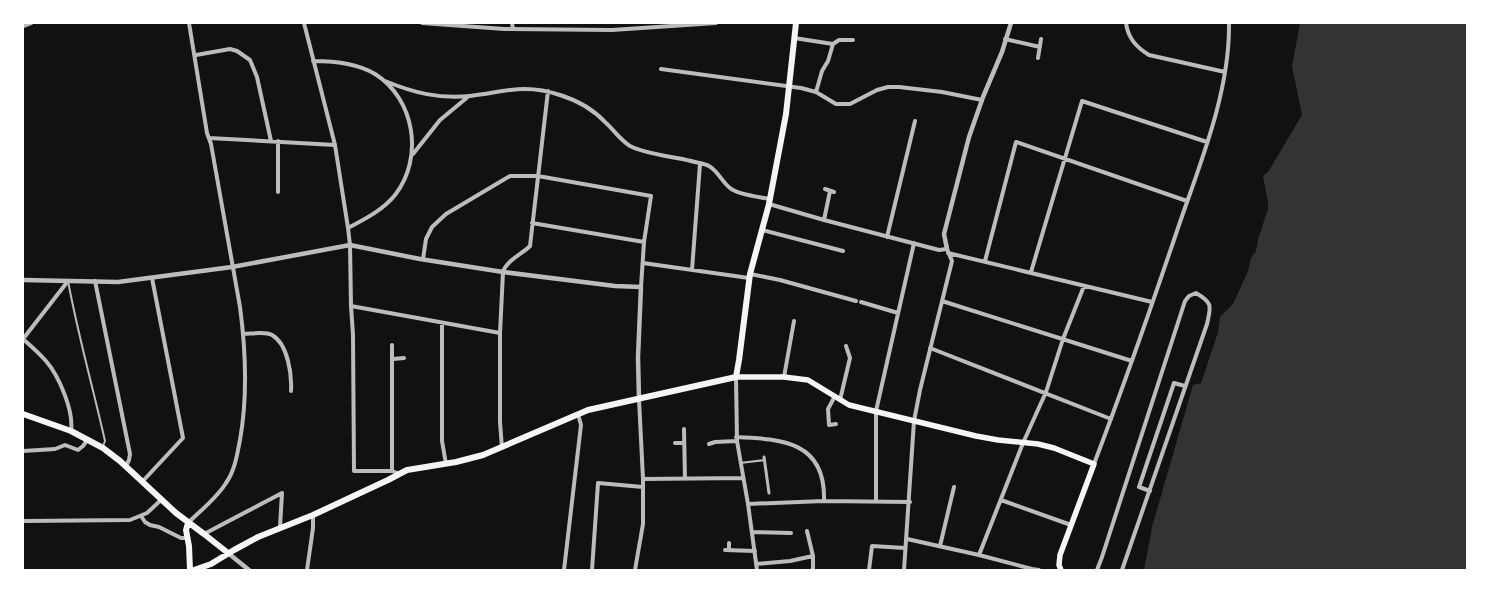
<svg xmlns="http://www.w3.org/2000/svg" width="1490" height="593" viewBox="0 0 1490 593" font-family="'Fira Sans Condensed',sans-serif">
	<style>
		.water { fill: #333 }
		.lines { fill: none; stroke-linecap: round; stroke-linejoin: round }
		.service { stroke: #bcbcbc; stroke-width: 2 }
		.pedestrian { stroke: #bcbcbc; stroke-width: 3 }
		.minor { stroke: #bcbcbc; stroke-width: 4 }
		.tertiary { stroke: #bcbcbc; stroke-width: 4.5 }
		.secondary { stroke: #f5f5f5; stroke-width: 5.5 }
		.primary { stroke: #f5f5f5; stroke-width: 6 }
	</style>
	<rect width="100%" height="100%" fill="#111"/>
	<!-- water -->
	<path class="water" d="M1300,23H1467V570H1144L1152,527L1193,385L1201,383L1218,332L1220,317L1233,304L1248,271L1251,258L1256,251L1258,239L1268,209V202L1263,176L1268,172L1302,115L1292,66Z"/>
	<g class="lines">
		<!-- service -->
		<path class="service" d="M68,281C78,335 93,388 105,441L103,446
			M740,463L765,460"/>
		<!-- pedestrian -->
		<path class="pedestrian" d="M764,457L769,493"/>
		<!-- minor -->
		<path class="minor" d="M304,23L335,145L348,228L350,245L351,306L353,335L354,471H392L400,474
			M422,23L504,29L612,30L716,23
			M512,23L513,29
			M1126,23C1128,38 1136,47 1149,55L1225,72
			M794,38L833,44L839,40H853
			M1005,39L1040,47
			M196,55L230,49L237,51L250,60L257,77L271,141
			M1038,58L1041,39
			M313,61C334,61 357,63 375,74C415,99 424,158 395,195C383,210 365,219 348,228
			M661,69L801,88L816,92L836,104H850L877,90L888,87H899L942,92L982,100
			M385,81C414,93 439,99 470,96C505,92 524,83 560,95C576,100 594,110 606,123C614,130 620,140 630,146C648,155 672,156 691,161C697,163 704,163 709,166C718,171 722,182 730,188C738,195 760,197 770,199
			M816,92L822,71L828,61L833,44
			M209,138L335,145
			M278,141V192
			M413,154L440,120L469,96
			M825,189L834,192
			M769,204L824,220L939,250L947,249L952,261L920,390L914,421L904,570
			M824,220L830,191
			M532,223L644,242
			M762,230L843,251
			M887,237L915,121
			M948,253L1152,302
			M423,259L426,239L432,227L446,214L510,176H538L651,196L644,242L641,287
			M985,261L1016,142L1187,201
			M643,263L749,278
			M692,270L700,164
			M1031,272L1082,101L1207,142
			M750,274L780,280L856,301
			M68,281L23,339C31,346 39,353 46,361C59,376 74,411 71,431
			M95,281L130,454L129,460L126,466
			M942,301L1132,361
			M861,302L898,313
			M351,306L500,333
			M442,323V441L446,464
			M243,334C251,334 265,331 272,335C288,344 292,375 291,391
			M930,348L1111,419
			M393,359L404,358
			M736,377L737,441L748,504L757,570
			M784,377L794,321
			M835,396L828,409L829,425L836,424
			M840,400L850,358L846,346
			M684,429L685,479
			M736,437C783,439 826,442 824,501
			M675,443H684
			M709,444L715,442L737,441
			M502,448L500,422V333L503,272C506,261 522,254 530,246L548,91
			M23,451L55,449L65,445L78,450L83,446L88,439
			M1094,464C1124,385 1152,305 1179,225C1201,161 1230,91 1229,23
			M392,471V345
			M643,479L742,478
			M142,482L183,438L152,278
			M1150,491L1139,487L1174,383L1185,386
			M1001,500L1071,525
			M876,502V411L914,243
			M748,504L824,501L910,502
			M141,516L145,522L150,525L159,527L181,538H188
			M23,521L130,520L147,513L161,500
			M188,523C201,510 217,498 226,483C235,470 237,455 240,440C248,395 246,352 240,307L211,144L207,133L189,23
			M807,531L813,556V569L812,570
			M752,532L791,533
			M204,534L282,493L280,527
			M907,539L979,555L1032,569L1039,570
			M940,546L954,487
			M725,550L755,551
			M729,550V543
			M979,555L1023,443L1046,392L1063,339L1084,286
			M756,564L790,561L813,556
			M307,570L313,528V515
			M564,570L581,425L578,414
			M592,570L598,483L643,487
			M635,570L643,524V479L639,399
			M869,570L872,546L905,548
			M1097,570L1102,557L1185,301L1189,296L1196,293C1213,303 1211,306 1207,324L1122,570"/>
		<!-- tertiary -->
		<path class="tertiary" d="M23,26L31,23
			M947,249L944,234L969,137L983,97L1002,52L1011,23
			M23,280L118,282L232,267L350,245L420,259L503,272L615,286L641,287L638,357L639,399
			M228,553L249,570"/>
		<!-- secondary -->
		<path class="secondary" d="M736,377H784L808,380L849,405L976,436L998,440L1038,444L1054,448L1094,464L1060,555L1059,565L1061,570"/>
		<!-- primary -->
		<path class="primary" d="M23,414L71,431L103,448L120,461L176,513L204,534L228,553
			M188,523L186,530L189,546L190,570
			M194,570L211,564L234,550L258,537L313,515L388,480L407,470L456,462L483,455L588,410L736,377L739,360L750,274L769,204L786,114L796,23"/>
	</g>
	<!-- border -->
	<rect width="1490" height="593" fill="none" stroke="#ffffff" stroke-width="48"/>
</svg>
